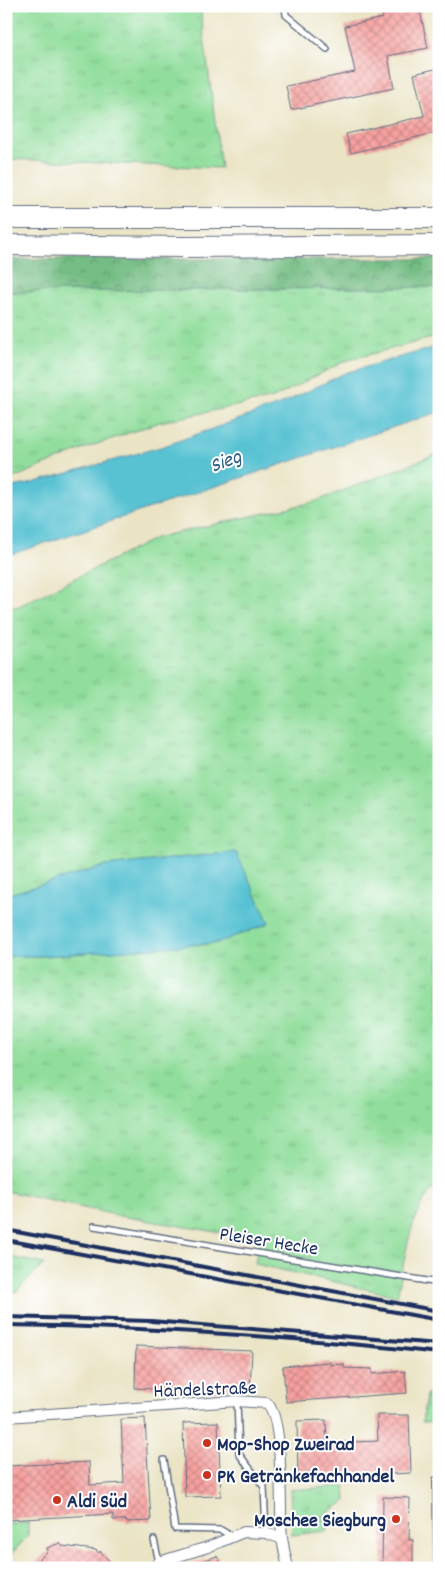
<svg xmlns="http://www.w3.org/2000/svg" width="445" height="1574" viewBox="0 0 445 1574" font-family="Dekko,sans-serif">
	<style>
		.grass { fill: url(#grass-tufts); stroke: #56867d }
		.forest { fill: url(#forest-crowns); stroke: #487671 }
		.green { fill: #91de9c; stroke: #56867d }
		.water { fill: #58c2d3; stroke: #3a7898 }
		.building { fill: url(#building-cross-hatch) }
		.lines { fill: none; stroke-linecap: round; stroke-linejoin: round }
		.service-casing { stroke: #636e82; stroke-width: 8 }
		.minor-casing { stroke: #636e82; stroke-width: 12 }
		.motorway-casing { stroke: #636e82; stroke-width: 22 }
		.service { stroke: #fff; stroke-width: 5 }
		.minor { stroke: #fff; stroke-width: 10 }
		.motorway { stroke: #fff; stroke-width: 20 }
		.rail { stroke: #1b2f5e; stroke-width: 4 }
		.poi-dot { fill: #c8321e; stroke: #fff; stroke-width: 2 }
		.labels { text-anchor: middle; stroke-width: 4; stroke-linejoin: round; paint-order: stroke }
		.street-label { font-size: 20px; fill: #1b2f5e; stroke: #fff }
		.poi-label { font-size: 20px; font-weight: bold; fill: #1b2f5e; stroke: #fff; text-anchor: start }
		.water-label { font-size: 21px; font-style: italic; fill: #306287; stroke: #fff }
	</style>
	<defs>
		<pattern id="grass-tufts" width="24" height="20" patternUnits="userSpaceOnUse" patternTransform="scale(1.25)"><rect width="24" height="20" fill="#91de9c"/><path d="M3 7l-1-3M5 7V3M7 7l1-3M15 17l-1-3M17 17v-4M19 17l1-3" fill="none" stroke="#7cbf89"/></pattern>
		<pattern id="forest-crowns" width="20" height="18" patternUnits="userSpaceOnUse" patternTransform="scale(1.25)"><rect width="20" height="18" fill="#74bd84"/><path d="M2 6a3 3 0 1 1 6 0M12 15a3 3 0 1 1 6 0" fill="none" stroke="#5e9a6f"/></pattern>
		<pattern id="building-cross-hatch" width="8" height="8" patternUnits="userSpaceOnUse" patternTransform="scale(1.25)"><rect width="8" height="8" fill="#f8a19f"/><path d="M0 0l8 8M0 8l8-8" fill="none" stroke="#c88485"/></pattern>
	</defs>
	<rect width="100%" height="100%" fill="#fff"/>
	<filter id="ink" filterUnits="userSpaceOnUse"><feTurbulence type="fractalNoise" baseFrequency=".02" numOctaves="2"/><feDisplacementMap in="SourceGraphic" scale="10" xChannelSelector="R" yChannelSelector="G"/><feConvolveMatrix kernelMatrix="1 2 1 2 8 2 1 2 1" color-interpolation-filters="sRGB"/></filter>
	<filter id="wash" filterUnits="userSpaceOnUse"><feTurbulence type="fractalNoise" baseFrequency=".0096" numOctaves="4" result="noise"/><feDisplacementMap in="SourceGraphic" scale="20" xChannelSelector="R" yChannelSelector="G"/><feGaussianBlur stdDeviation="1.12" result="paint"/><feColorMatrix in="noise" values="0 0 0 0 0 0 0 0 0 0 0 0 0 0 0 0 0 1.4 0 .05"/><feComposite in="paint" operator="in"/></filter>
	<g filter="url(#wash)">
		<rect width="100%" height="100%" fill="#eae4c5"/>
		<!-- grass -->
		<path class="grass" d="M6,6H200L221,168L6,159Z
			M439,287V336L345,361L273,398L160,422L83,449L6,481V292Z
			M439,453V1183C409,1206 405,1262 397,1296L255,1264L259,1239L120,1216L6,1191V956H44L217,943L269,923L236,852L105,866L6,895V607H17L158,537L314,502Z
			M6,1256L44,1264L17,1291L6,1295Z
			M439,1394V1422H422L426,1395Z
			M345,1486L346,1501L324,1515L328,1531L292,1535L290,1490Z"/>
		<!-- forest -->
		<path class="forest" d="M6,259H439V287L6,292Z"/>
		<!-- green -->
		<path class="green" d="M28,1523V1536L11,1554L6,1564V1524Z"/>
		<!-- water -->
		<path class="water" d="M439,346V412L6,556V488L29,484L164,446L279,405L345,373Z
			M236,852L269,923L217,943L44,956H6V895L105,866Z"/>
		<g id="blocks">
			<!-- building -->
			<path class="building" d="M381,6H419L428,48L388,56L394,88L291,110L286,86L355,72L345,26L383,18Z
				M439,68V132L351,153L346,134L424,116L414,74Z
				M136,1346L252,1351L250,1389L218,1388L217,1392L135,1388Z
				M330,1362V1365L344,1364V1368L372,1369V1374L405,1371L407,1393L286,1402L283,1366Z
				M377,1415H409L411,1473L298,1479L297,1421L326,1420L327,1443L378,1441Z
				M145,1418L151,1521L126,1522V1520H113V1514L6,1520V1466L89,1462L90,1485L124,1483L121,1419Z
				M218,1422L221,1496L185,1497L183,1423Z
				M383,1497L410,1498L409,1540H413V1568H382Z
				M60,1543L62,1546L96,1550L99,1553L100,1551L116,1568H31L48,1551L47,1548Z
				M217,1556L223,1568H187V1566Z"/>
		</g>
	</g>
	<g filter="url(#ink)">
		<use href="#blocks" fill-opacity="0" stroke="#636e82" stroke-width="1"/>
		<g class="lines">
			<defs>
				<path id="service" d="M285,6L286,15L327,49
					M94,1226L439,1283
					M237,1401L239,1454L264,1487L266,1533
					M164,1460L175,1529L221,1530L233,1537
					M154,1540L159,1562
					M437,1568L436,1480H439"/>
				<path id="minor" d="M6,1417L237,1401L267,1403C285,1420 279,1509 282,1537C283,1547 286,1558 288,1568
					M153,1568L159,1562L208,1547L244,1532L266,1533L282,1539"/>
				<path id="motorway" d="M6,218H439
					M6,245L182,247L439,245"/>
			</defs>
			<!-- service casing -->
			<use href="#service" class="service-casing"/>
			<!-- minor casing -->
			<use href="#minor" class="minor-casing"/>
			<!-- motorway casing -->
			<use href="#motorway" class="motorway-casing"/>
			<!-- service -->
			<use href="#service" class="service"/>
			<!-- minor -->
			<use href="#minor" class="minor"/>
			<!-- motorway -->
			<use href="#motorway" class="motorway"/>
			<!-- rail -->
			<path class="rail" d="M6,1230L439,1311
				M6,1240L439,1320
				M6,1317L151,1321L439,1344
				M6,1325C151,1327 295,1337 439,1353"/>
		</g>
	</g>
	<!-- markers -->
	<g class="poi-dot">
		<circle cx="207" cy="1443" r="5"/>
		<circle cx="207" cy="1475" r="5"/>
		<circle cx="57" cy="1500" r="5"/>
		<circle cx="396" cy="1519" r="5"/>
	</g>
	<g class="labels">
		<!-- street labels -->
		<g class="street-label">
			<text transform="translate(269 1240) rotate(9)" y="7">Pleiser Hecke</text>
			<text transform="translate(205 1388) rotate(-2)" y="7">Händelstraße</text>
		</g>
		<!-- poi labels -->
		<g class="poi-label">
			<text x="217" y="1450">Mop-Shop Zweirad</text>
			<text x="217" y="1482">PK Getränkefachhandel</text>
			<text x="67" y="1507">Aldi Süd</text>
			<text x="386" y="1526" text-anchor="end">Moschee Siegburg</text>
		</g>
		<!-- water labels -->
		<g class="water-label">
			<text transform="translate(225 460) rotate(-21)" y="7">Sieg</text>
		</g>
	</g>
	<!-- margin -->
	<rect width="445" height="1574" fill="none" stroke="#fff" stroke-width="25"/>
</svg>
